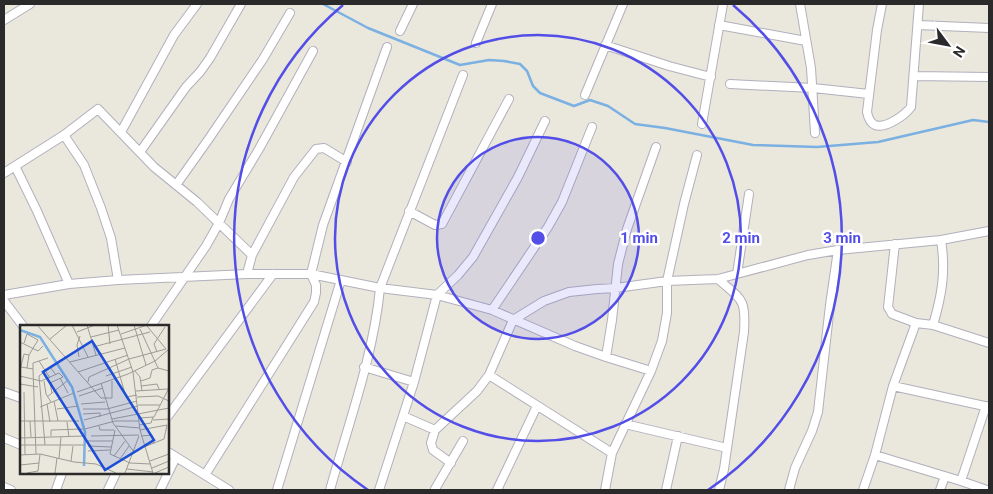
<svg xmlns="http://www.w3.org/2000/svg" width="993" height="494" viewBox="0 0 993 494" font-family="Roboto,sans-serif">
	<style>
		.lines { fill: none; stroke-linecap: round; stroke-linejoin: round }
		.stream { stroke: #7bb0e2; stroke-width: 2.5 }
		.street-casing { stroke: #b1b0bc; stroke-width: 10 }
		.street { stroke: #fff; stroke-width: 8 }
		.ring { fill: none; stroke: #524ee7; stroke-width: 2.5 }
		.inset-river { fill: none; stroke: #7bb0e2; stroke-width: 2.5 }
		.inset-road { fill: none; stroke: #9d9b95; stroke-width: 1 }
		.view { fill: #1d4ed8; fill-opacity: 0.15; stroke: #1d4ed8; stroke-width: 2.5 }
		.inset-edge { fill: none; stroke: #2a2a2a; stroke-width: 2.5 }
		.centre { fill: #524ee7; stroke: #fff; stroke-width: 2.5 }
		.ring-label { font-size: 15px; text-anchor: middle; font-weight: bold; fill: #524ee7; stroke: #fff; stroke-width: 5; stroke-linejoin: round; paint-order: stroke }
	</style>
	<rect width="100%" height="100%" fill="#eae7dd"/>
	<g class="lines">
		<!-- stream -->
		<path class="stream" d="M323,4L368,28L460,65L489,60L504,61L520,64L527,71L533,86L540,93L574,106L590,100L608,106L635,124L665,128L753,145L817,147L878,142L973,120L989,122"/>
		<defs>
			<path id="street" d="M800,4L811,68L815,133
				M882,4L877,30L867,112C868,117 870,123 875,125C886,129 905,115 911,107L919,4
				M4,20L30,4
				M719,25L806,41
				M918,25L989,28
				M400,31L413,4
				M476,43L492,4
				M605,45L669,66L711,77
				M914,76L989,77
				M730,84L813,88L869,94
				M585,95L623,4
				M702,124L723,4
				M121,132L174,35L197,4
				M64,135L84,165L101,208L111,238L118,280
				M140,152L186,87L200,72L210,58L241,4
				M15,166L37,211L69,284
				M4,173L64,135L98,109L154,167L197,202L252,255
				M176,185L208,140L263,59L290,13
				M409,211L435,225L442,224L509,99
				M895,244L888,307L892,314L916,323
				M247,274L252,255L294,177L316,149L324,148L347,162
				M737,274L749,194
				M718,279C742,300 746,298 744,332L724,469L719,490
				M4,295L69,284L118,280L247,274H311L380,288L437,295L492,310L575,346L606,357L651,371
				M4,301L23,326
				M492,310L548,227L562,202L592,127
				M933,325L989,343
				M151,326L206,246L219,223L229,199L259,149L313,51
				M606,357L612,320L618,264L627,229L656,147
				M364,367L414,382
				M893,386L989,407
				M4,392L21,398
				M168,416L273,274
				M403,416L435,430
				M625,424L727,448
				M4,438L21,445
				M168,452L229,490
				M612,453L489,375L513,320L544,301L569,292L597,289L616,288L667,281L718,279L808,255L838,250L941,240L989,231
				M875,455L961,481L987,490
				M451,463L433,450L431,443L435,430L477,391L489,375
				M205,475L314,302L316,293V285L311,274L323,225L387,47
				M961,481L986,406
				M4,487L11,490
				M435,489L463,441
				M56,490L62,473
				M108,490L116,473
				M160,490L176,457
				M277,490L341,280
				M330,490C348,425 374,354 380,288L463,75
				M379,490L414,382L437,295L458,275L473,257L518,177L545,121
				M497,490L537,406
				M605,490L612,453L651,371L662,341L667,313V281L684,204L697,155
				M666,490L678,436
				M789,490L795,468L812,431L818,412L830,305L838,250
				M863,490L875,455L893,386L916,323L933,325C942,295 946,271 941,240
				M940,490L945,476"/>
		</defs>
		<!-- street casing -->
		<use href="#street" class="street-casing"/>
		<!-- street -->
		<use href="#street" class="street"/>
	</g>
	<!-- distance rings -->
	<circle cx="538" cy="238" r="101" fill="#524ee7" fill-opacity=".12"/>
	<g class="ring">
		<circle cx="538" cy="238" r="101"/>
		<circle cx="538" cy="238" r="203"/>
		<path d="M368 490A304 304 0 0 1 343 5M733 5A304 304 0 0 1 708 490"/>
	</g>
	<!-- overview -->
	<g transform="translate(20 325)">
		<rect width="149" height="149" fill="#eae7dd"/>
		<path class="inset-river" d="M0,5L20,12L52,62L65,107L64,141"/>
		<path class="inset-road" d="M17,0L81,73H92V56M52,0L68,32M67,0L76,30M88,0L90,19M97,0L113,47L120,105L133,148M114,0L126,40M127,1L146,24M120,4L138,43L149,46M57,7L75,0M101,9L127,0M71,12L99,5M30,14L47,0M0,17L18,26L23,21M4,18L7,9L18,15L9,30L7,43M73,22L130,7M137,27L134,19L145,2M59,32L57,20L60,11M95,34L106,72L117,70M19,36L30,53M50,37L105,23M1,42L13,44L16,129M13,44V38L28,33M0,45L4,29L9,30M115,46L120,52L122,66M58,47L108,30M0,51L21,56L39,48L43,52M86,51L112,42M40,53L48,68M24,56L26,69L31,77M121,56L130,53L132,45L138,43M68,57L69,52L109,34L146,24M81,58L93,98L114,127M0,59L18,62M121,61L137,59L139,64M116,66L148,64M4,67L5,130M57,67L108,49L135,36L149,24M32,68L30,58L43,52M59,71L83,63M27,72L47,56M117,72L138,71L149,76M34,76L38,96M27,79L30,97M61,79L85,77M118,80H140M20,82L54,68M37,84L58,81M63,84H87L117,76M63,89L80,88V92M119,93L134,92L149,63M92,94L149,83M64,95L118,81M133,95L149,94M0,96H59M10,96L11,112M47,97L49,112M119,100L131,98L133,92M79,101L80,105H94M96,101L120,103M65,104L95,96H119M95,105L90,129L110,138L131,139M120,105L147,100M31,111V105L63,104M71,111L119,110M121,111L132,110L134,119M0,113L64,111M68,116H92M0,120H65M25,120L19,51L30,42L36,50M68,121L91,122M124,122L144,114L147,100M68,126L90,125M0,130L20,129L54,137L76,139L96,148M94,131L105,116M39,133L41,112M100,134L109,121M51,136L53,121M130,136L149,129M0,140L19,138M132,143L149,136M107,144L133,147M7,148L18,146L20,129M35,148L37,133M105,148L119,111M135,148L149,142"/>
		<path class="view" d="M72,16L134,115L85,145L23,47Z"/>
		<rect width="149" height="149" class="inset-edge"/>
	</g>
	<circle cx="538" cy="238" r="8" class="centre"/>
	<g class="ring-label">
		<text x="639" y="243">1 min</text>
		<text x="741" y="243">2 min</text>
		<text x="842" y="243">3 min</text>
	</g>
	<!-- border -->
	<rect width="993" height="494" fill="none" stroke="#2a2a2a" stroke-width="10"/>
	<!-- north arrow -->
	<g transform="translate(948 45) rotate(122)" stroke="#ffffff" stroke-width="4" paint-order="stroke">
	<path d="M0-4L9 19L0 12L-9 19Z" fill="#2a2a2a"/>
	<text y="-8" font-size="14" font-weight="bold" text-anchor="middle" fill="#2a2a2a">N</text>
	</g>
</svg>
